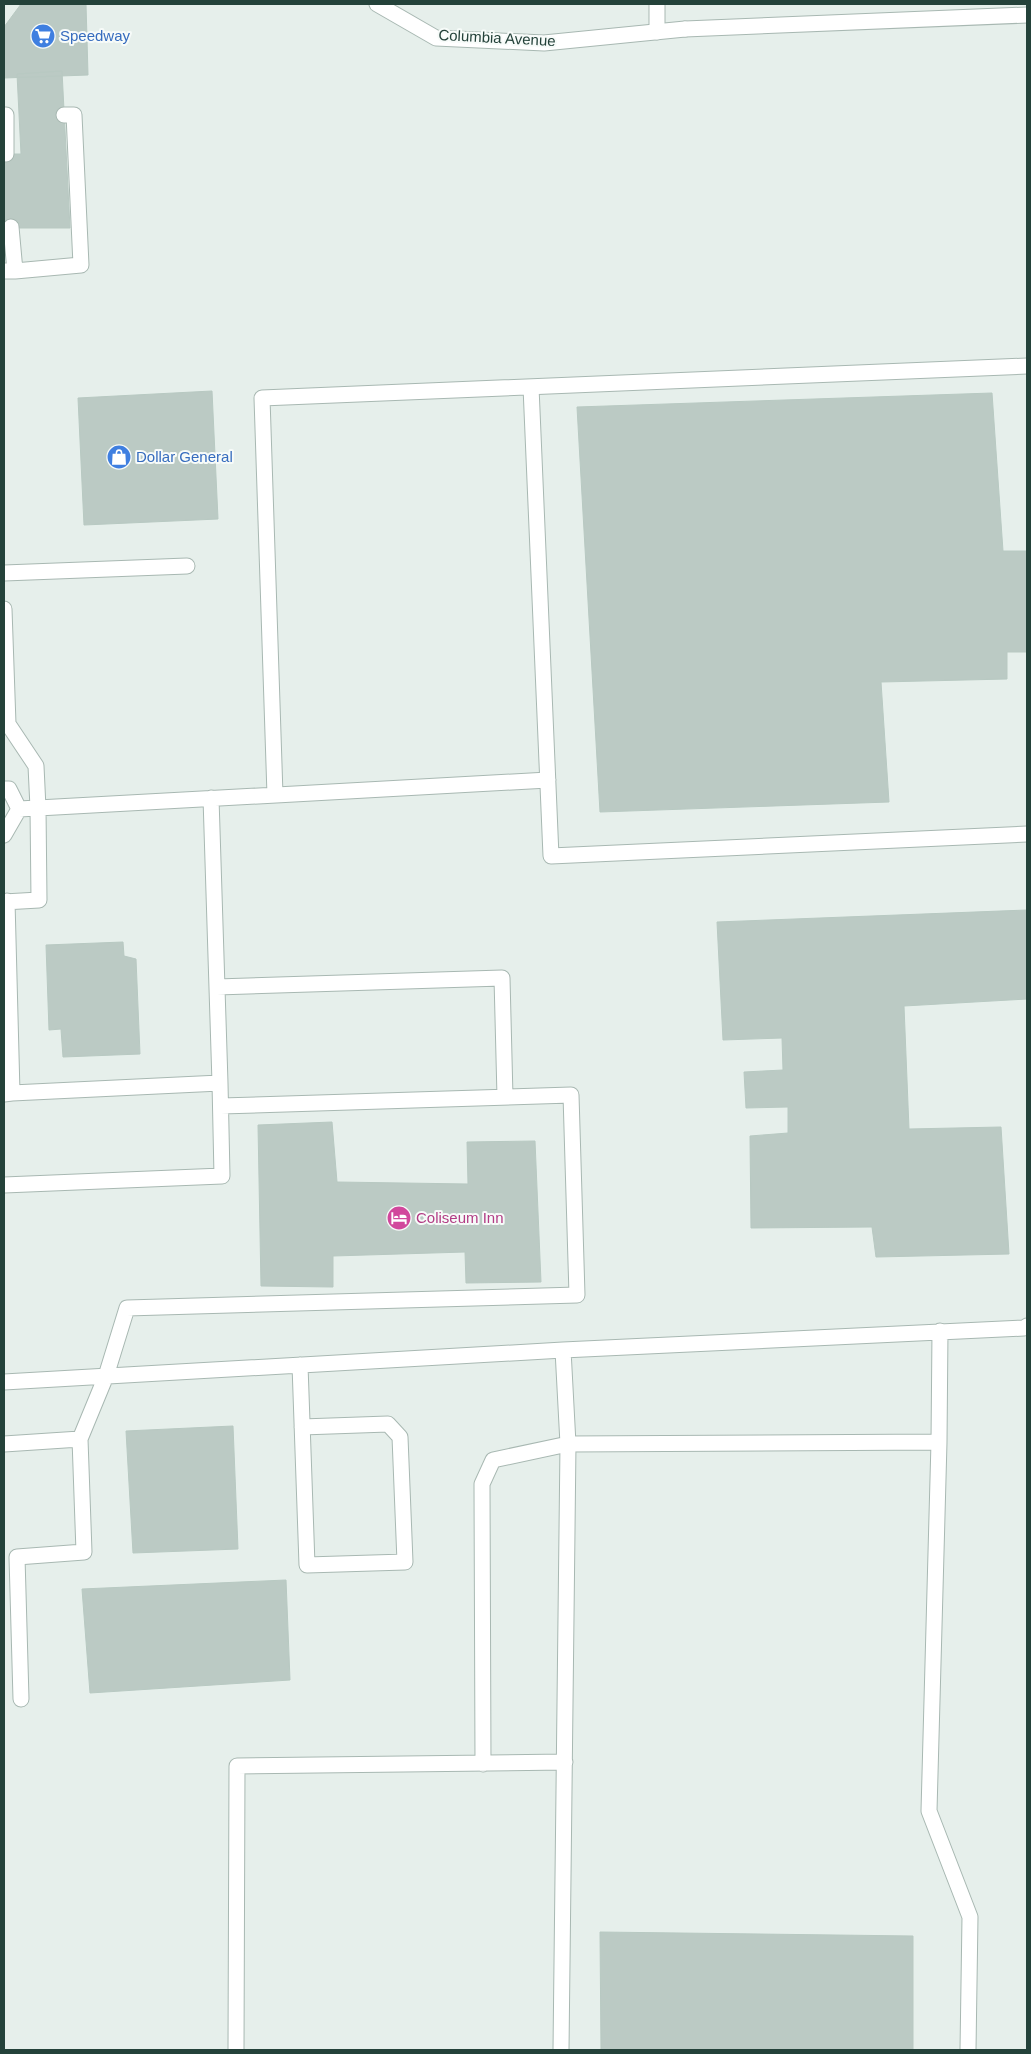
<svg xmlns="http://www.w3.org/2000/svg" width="1031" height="2054" viewBox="0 0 1031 2054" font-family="Helvetica,sans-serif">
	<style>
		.building { fill: #bbcac4; stroke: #b8c9c2 }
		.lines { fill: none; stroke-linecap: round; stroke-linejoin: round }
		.service-casing { stroke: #a8b8b2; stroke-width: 17 }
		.minor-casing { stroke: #a8b8b2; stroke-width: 17 }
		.service { stroke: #fff; stroke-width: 15 }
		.minor { stroke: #fff; stroke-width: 15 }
		.labels { text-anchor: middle; stroke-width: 4; stroke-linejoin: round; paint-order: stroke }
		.shop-label { font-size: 15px; fill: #366cbe; stroke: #f7fbf9; text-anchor: start }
		.street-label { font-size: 15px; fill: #24423a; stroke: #f7fbf9 }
		.hotel-label { font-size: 15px; fill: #b23c85; stroke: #f7fbf9; text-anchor: start }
	</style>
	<rect width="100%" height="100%" fill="#e6efeb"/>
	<!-- building -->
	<path class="building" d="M21,4H86L88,75L4,78V27Z
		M62,71L70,228H4V154H21L17,74Z
		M212,391L218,519L84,525L78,398Z
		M992,393L1003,551H1027V652H1007V679L881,682L889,802L600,812L577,407Z
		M1027,910V999L904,1006L909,1129L1001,1127L1009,1254L876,1257L872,1227L751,1228L750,1136L788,1133V1107L746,1108L744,1072L783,1070L782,1038L723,1040L717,922Z
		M123,942L124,956L136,959L140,1054L63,1057L61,1029L49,1030L46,945Z
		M332,1122L337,1182L468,1184L467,1142L535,1141L541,1282L466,1283L465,1252L333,1256V1287L261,1286L258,1125Z
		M233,1426L238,1549L133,1553L126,1431Z
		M286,1580L290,1680L90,1693L82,1589Z
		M600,1932L913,1936V2050H601Z"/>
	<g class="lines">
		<defs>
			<path id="service" d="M685,29L1027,15
				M657,32V4
				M4,115H6V154
				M4,271H15L11,227
				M15,271L81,265L74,115H64
				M531,387L551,856L1027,834
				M4,573L187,566
				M4,609L8,724L36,766L38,808L548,780
				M4,789H9L19,809
				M275,795L262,398L1027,366
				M211,798L220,1083
				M4,835L19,809
				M4,902L39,900L38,808L19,809
				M217,987L502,978L505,1097
				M4,1094L12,1093L7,901
				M4,1185L222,1176L220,1083L12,1093
				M300,1365L307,1565L405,1562L400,1437L388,1424L302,1427
				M4,1382L563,1350L1024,1328L1027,1326
				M939,1442L940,1331
				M4,1444L80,1439
				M21,1699L17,1557L84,1552L80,1439L106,1376L127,1308L577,1295L571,1095L221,1106
				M483,1764L482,1484L493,1460L568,1444L939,1442L929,1811L970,1917L968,2050
				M236,2050L237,1766L565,1762
				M561,2050L568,1444L563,1350"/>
			<path id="minor" d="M377,4L436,38L544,43L685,29"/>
		</defs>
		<!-- service casing -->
		<use href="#service" class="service-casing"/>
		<!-- minor casing -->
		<use href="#minor" class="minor-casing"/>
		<!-- service -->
		<use href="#service" class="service"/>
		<!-- minor -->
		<use href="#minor" class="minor"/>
	</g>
	<!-- icons -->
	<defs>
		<symbol id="supermarket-disc" viewBox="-11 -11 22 22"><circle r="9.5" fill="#3f7fe0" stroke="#f7fbf9"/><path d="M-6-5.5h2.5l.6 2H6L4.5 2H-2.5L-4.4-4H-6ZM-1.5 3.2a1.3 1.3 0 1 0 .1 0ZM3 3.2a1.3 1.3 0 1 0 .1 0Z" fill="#fff"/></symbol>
		<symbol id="shop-disc" viewBox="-11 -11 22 22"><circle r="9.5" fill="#3f7fe0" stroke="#f7fbf9"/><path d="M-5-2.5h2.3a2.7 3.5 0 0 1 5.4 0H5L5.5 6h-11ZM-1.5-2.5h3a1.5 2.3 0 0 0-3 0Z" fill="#fff"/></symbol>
		<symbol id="hotel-disc" viewBox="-11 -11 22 22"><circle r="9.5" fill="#d1479c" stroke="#f7fbf9"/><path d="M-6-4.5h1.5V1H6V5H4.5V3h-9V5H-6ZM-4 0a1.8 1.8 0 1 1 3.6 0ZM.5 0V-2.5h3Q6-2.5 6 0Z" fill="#fff"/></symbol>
	</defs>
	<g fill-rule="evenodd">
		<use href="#supermarket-disc" x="29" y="22" width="28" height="28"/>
		<use href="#shop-disc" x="105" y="443" width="28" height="28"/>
		<use href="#hotel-disc" x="385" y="1204" width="28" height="28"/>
	</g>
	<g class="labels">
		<!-- shop labels -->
		<g class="shop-label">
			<text x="60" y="41">Speedway</text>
			<text x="136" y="462">Dollar General</text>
		</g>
		<!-- street labels -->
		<g class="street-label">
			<text transform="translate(497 38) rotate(3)" y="5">Columbia Avenue</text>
		</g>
		<!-- hotel labels -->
		<g class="hotel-label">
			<text x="416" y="1223">Coliseum Inn</text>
		</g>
	</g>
	<!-- border -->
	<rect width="1031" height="2054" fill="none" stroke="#24423a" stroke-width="10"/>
</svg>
